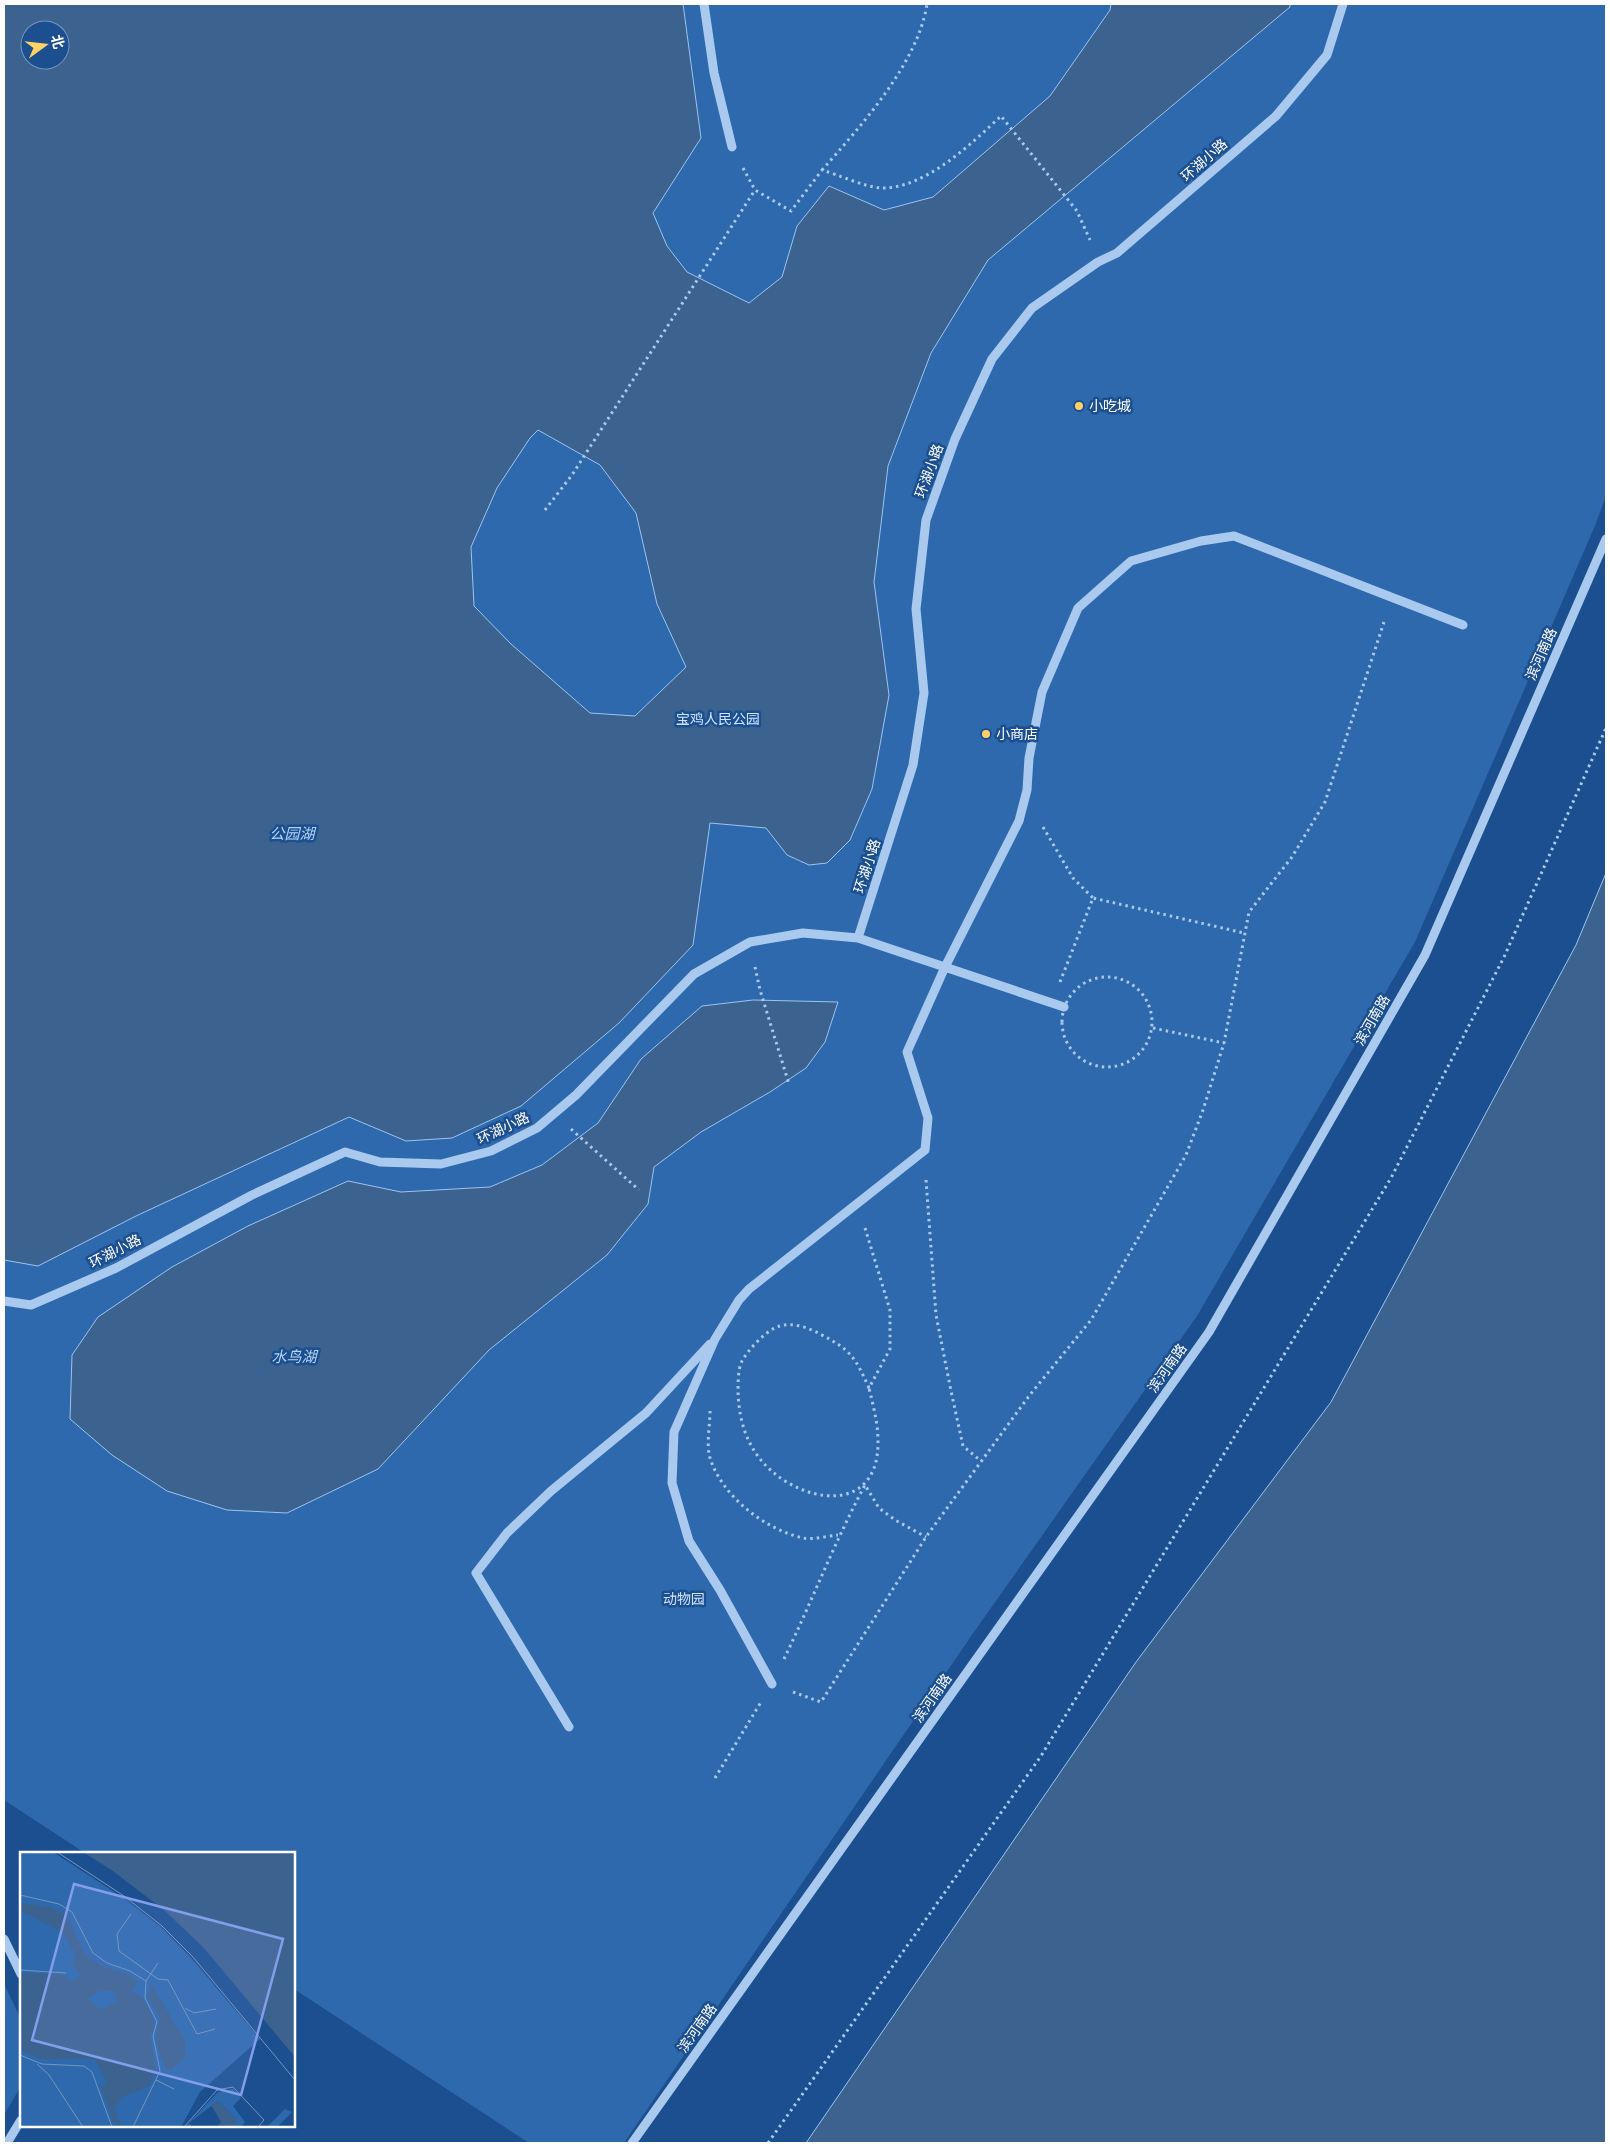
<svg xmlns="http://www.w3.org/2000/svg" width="1610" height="2147" viewBox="0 0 1610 2147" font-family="Overpass,'Noto Sans SC',sans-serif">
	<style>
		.green { fill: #2e69ad; fill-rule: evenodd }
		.water { fill: #3c6290; stroke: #9cc4f0; fill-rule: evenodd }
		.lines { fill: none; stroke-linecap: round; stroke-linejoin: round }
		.path { stroke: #a9c9ee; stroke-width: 3; stroke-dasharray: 2.5 4; stroke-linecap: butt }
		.minor { stroke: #a9c9ee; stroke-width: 9 }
		.poi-dot { fill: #ffd166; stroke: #1b4f8f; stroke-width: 2 }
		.labels { text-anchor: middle; stroke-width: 5; stroke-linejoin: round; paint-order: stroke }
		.street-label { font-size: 14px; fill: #fff; stroke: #1b4f8f }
		.poi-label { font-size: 14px; fill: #fff; stroke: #1b4f8f; text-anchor: start }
		.park-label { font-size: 14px; fill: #cfe3fa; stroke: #1b4f8f }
		.water-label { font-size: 15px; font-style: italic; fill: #b5d3f5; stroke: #1b4f8f }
		.inset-road { fill: none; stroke: #7695bc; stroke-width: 1 }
		.view { fill: #839eea; fill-opacity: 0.15; stroke: #839eea; stroke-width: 2.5 }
		.inset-edge { fill: none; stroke: #fff; stroke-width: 2.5 }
	</style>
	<rect width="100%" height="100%" fill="#1b4f8f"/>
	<!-- green -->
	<path class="green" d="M4,4H1606V496L1594,528L1415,942L1197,1316L974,1632L624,2143H529L294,1989V1853H85L4,1800ZM30,30H60V60H30Z
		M4,1984L21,2019V2086L4,2115Z"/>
	<!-- water -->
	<path class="water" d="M4,4H683L701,138L653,213L667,246L687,272L749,303L782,277L797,226L829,186L884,210L933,197L1050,96L1110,10L1111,4H1290V7L988,260L931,353L888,466L874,582L889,695L872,789L850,840L827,863L809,865L787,855L766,828L710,823L693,945L619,1023L521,1106L452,1138L406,1141L349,1117L136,1216L38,1266L4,1260ZM30,30H60V60H30ZM538,430L600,465L636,513L657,604L686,667L635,716L590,713L511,644L474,606L471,547L497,488L530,438Z
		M1606,873V2143H806L1136,1662L1331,1402L1576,945Z
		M753,1000L838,1002L825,1042L806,1068L770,1092L701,1132L654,1167L648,1204L607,1255L489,1350L378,1469L287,1513L227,1510L167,1491L112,1455L70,1419L72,1355L98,1317L172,1267L248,1226L348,1181L401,1192L490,1187L542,1165L598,1123L641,1059L702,1006Z"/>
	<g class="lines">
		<!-- path -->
		<path class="path" d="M743,168L755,190L791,211L822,170C839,175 865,187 881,188C925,189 971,144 1001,116L1077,211L1090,240
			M822,170C861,126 918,63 927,4
			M545,510L572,475L755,190
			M1043,827L1073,878L1093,898
			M755,967L760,990L789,1084
			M1062 1022a45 45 0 1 1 90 0a45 45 0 1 1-90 0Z
			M1060,982L1093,898L1244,933
			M1153,1028L1224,1043
			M571,1129L639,1190
			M926,1180L936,1315L951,1391L963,1446L981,1461
			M865,1228L890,1310V1349L869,1388C855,1357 851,1350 820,1334C809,1328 793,1322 780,1326C767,1329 748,1350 742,1361C738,1369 738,1383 738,1391C739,1429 752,1460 785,1481C827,1507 879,1502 878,1441C878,1423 873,1405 869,1388
			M710,1411C710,1425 706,1445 710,1458C722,1496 764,1529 803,1538C813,1540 827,1536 838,1535
			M784,1659C812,1601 835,1541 865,1485L879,1508L895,1520L926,1537
			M793,1692L821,1702L926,1537L1029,1396L1091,1320L1186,1155L1203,1110L1224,1043L1249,912L1292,857L1325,802L1385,619
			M715,1778L761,1702
			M768,2143L1041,1756L1391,1178L1504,957L1606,728"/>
		<!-- minor -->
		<path class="minor" d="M704,4L714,73L732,147
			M858,938L1064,1007
			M4,1301L31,1305L116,1268L252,1195L345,1152L380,1162L441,1164L491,1151L537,1128L576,1095L694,974L750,942L803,933L858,938L913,765L924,693L916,609L926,520L955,439L992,359L1032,308L1098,262L1117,253L1276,116L1327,55L1343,4
			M772,1684L720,1590L689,1541L672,1483L674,1432L715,1339L739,1300L749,1289L925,1150L928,1118L907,1052L945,967L1019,821L1027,790L1029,758L1042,692L1078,608L1131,561L1201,541L1234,536L1463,625
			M569,1727L476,1573L507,1533L551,1491L646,1413L710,1344
			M4,1939L21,1974
			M7,2143L21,2120
			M632,2143L1209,1332L1425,955L1606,539"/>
	</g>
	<!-- markers -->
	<g class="poi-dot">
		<circle cx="1079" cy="406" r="5"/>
		<circle cx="986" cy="734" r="5"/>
	</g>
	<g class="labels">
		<!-- street labels -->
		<g class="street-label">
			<text transform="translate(1204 160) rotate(-41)" y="5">环湖小路</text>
			<text transform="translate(929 471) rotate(-70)" y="5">环湖小路</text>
			<text transform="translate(1541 654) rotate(-66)" y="5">滨河南路</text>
			<text transform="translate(867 866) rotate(-72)" y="5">环湖小路</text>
			<text transform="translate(1372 1020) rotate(-60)" y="5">滨河南路</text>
			<text transform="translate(503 1128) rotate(-25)" y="5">环湖小路</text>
			<text transform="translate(115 1251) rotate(-27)" y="5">环湖小路</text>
			<text transform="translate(1167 1368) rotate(-55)" y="5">滨河南路</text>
			<text transform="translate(932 1698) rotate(-55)" y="5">滨河南路</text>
			<text transform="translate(697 2028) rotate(-55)" y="5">滨河南路</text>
		</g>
		<!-- poi labels -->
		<g class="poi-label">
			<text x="1089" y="411">小吃城</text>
			<text x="996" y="739">小商店</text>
		</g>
		<!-- park labels -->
		<g class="park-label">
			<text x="718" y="724">宝鸡人民公园</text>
			<text x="684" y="1604">动物园</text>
		</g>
		<!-- water labels -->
		<g class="water-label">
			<text x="292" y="839">公园湖</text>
			<text x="294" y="1362">水鸟湖</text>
		</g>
	</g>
	<!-- overview -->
	<g transform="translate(20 1852)">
		<rect width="275" height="275" fill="#1b4f8f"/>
		<path d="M0,0H33L105,47L141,75L171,106L240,187L180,240L161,275H0ZM213,237L221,246L213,254L225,270L221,275H216V267L198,249L169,271L172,275H165L198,240ZM265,257L272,260L257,275H247Z" fill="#2e69ad"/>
		<path d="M63,0H275V205L183,95L145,59L93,19ZM0,51L30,55L47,63L63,99L71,107L81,114L112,124L118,130L111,140L122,145L133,166L134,178L130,183L136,217L129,234L101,246L94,257L102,275L94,271L81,235L87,231L75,207H20L0,198V121L44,123L50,130L61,123L52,112L56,102L42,80L0,58ZM79,139H95L97,149L83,157L78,156L68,147ZM131,132L165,189V205L152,218L146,216L140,204L136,185L140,165L128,146ZM198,249L216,267V275H197L201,270L191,253Z" fill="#3c6290" fill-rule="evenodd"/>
		<path class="inset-road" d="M37,0L104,44L142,74L173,105L275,228M0,43L39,52L52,60L73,101L87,111L110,119L126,129L125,146L137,170L133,184L140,219L113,275M111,62L97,82L99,99L138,127L148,128L177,182L195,177M0,118L46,121M126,129L138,111M165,156L174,161L196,157M0,203L22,212L64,214L72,220L92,275M17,212L29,223L63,275M136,228L154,237M164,275L197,238L213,235L244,268L238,275"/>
		<path class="view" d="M54,32L263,87L221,243L12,188Z"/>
		<rect width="275" height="275" class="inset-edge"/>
	</g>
	<!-- border -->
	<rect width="1610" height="2147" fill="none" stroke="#ffffff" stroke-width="10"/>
	<!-- north arrow -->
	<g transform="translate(45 45) rotate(75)"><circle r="24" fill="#1b4f8f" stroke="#7695bc"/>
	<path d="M0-4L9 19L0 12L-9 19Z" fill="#ffd166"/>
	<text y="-8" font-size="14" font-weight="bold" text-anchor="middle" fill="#ffffff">北</text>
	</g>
</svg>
